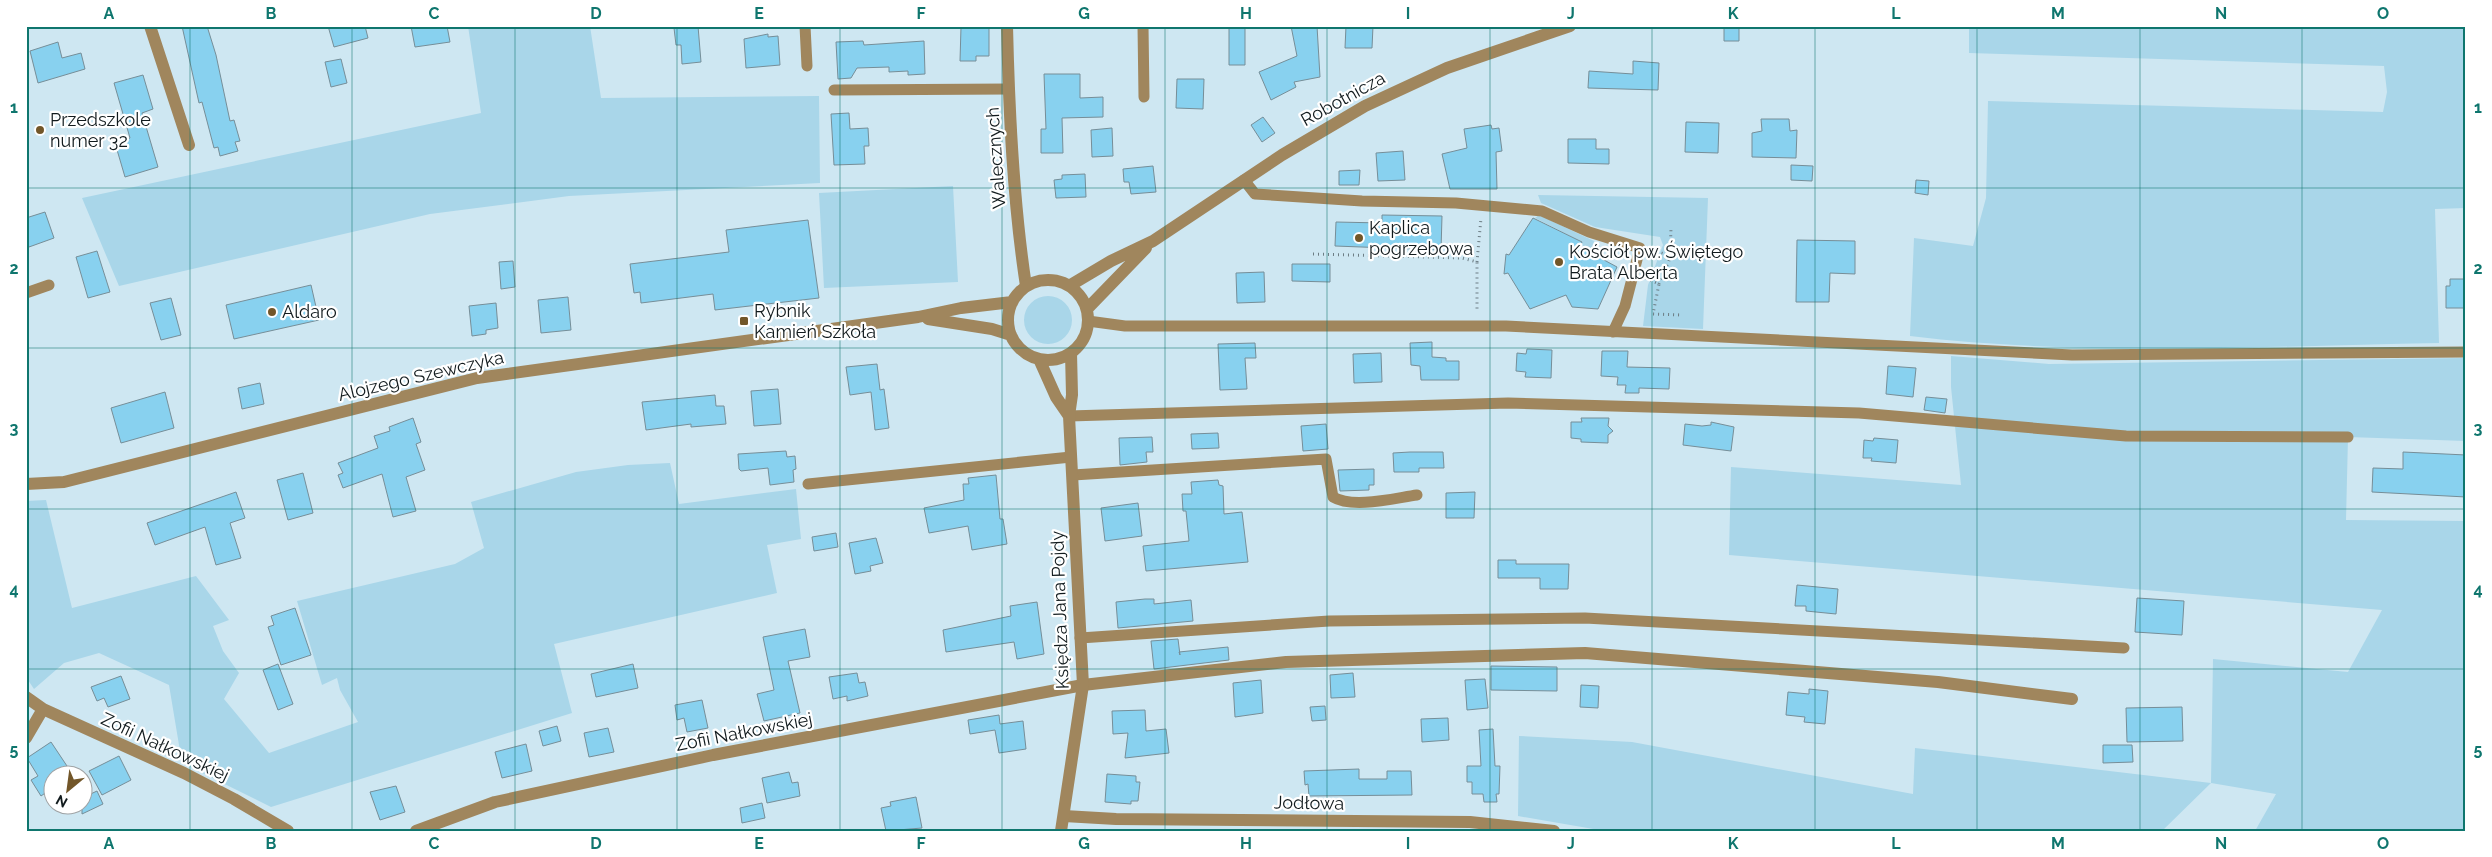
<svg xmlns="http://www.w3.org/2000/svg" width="2492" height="857" viewBox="0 0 2492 857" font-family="Raleway,sans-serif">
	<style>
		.green { fill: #a9d6e9 }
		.building { fill: #88d1ef; stroke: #768e98 }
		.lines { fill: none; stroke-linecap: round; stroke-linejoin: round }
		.path { stroke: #6c7c83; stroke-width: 3; stroke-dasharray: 1 4; stroke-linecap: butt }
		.service { stroke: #a0865d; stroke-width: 11 }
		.minor { stroke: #a0865d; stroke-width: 12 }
		.tertiary { stroke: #a0865d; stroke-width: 12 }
		.grid { fill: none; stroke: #0f766e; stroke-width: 1; stroke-opacity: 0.55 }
		.poi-dot { fill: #725629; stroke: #fff; stroke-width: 2 }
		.labels { text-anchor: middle; stroke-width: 4.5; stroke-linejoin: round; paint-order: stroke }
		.street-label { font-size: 18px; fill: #111a1d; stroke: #fff }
		.poi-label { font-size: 18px; fill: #111a1d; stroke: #fff; text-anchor: start }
		.neatline { fill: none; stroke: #0f766e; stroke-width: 2 }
		.grid-label { font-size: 16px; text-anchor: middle; font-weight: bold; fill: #0f766e }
	</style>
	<rect width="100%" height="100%" fill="#cee7f2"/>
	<!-- green -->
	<path class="green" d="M468,26H590L601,98L819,96L820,183L569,196L430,214L119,286L82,198L481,113Z
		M1969,26H2466V208L2435,209L2439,343C2263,346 2085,357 1910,336L1914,238L1973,246L1986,198L1988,101L2383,112L2387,92L2384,66L1969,53Z
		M953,186L958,282L824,288L819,193Z
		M1538,195L1708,198L1703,329L1643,326L1648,285L1663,245L1660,237L1595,227L1541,203Z
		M1539,215L1594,241L1591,253L1580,247L1582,242L1535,218Z
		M1024 320a24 24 0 1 1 48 0a24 24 0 1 1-48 0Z
		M1951,356L2049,364L2466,358V441L2348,437L2346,520L2466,521V831H2255L2276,794L2211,783L2162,831H1605L1518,816L1519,736L1632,742L1913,794L1915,748L2211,783L2213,659L2348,672L2382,610L1729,555L1731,467L1961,485L1951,387Z
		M670,463L679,504L796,489L801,539L767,545L777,593L554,644L572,713L271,807L182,763L169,685L99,653L64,663L34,689L26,677V501L46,500L72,608L196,576L229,620L213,626L223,651L239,673L224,699L269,753L358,722L340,690L337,678L322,685L297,601L455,564L484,548L471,502L576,472L628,465Z"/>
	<!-- building -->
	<path class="building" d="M182,26H207L216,55L230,121L234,120L240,141L235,142L238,151L220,156L218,147L214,148L202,102L199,103Z
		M328,26H365L368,38L334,47Z
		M411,26H447L450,42L415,47Z
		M698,26L701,62L682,64L681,45H676L674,28Z
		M1229,26H1245V65H1229Z
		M1291,26H1317L1320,77L1294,82L1296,87L1271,100L1259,72L1297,56Z
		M1346,26H1373L1372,48H1345Z
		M1724,26H1739V41H1724Z
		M961,27H989V56H976V61H960Z
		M768,34V37L778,36L780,65L746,68L744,39Z
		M863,41L864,45L924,41L925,74L908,75V71L889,72V67L857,68L851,78L838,79L836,42Z
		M58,42L62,58L81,53L85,69L38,83L30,51Z
		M341,59L347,83L331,87L325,62Z
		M1633,61L1659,63L1658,90L1588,88L1589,71L1633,74Z
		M1044,74H1080V98L1103,97V117L1062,118L1063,153H1041V129H1046Z
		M143,75L153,109L142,113L158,167L125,177L115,143L130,138L114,83Z
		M1177,79H1204L1203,109L1176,108Z
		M849,113L850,129L868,128L869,146H864L865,164L834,165L831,114Z
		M1263,117L1275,133L1262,142L1251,125Z
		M1761,119H1789L1790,131L1797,130L1796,158L1752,157V133L1762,131Z
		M1686,122L1719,123L1718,153L1685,152Z
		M1491,125L1492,129L1499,128L1502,151L1496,152L1497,189H1450L1442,154L1467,148L1464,129Z
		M1112,128L1113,156L1092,157L1091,130Z
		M1568,139H1596V149H1609V164L1568,163Z
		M1403,151L1405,180L1378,181L1376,153Z
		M1791,165L1813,166L1812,181L1791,180Z
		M1153,166L1156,192L1131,194L1129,182H1124L1123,169Z
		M1360,170L1359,185H1339V171Z
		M1085,174L1086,197L1056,198L1054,180L1062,179V175Z
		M1916,180L1929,181L1928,195L1915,193Z
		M45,212L54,238L29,247L26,239V218Z
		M1382,215L1442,216L1441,250L1335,246L1336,222L1382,223Z
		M1533,218L1582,242L1580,247L1617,267L1598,309L1572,307L1566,295L1530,309L1508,273L1504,274L1506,254L1509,255Z
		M808,220L819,298L715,310L713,294L641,303L640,292L634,293L630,264L729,252L726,230Z
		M1797,240L1855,241V274L1830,273L1829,302H1796Z
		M97,251L110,292L88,298L76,257Z
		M513,261L515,287L501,289L499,262Z
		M1292,264H1330V282L1292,281Z
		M1264,272L1265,302L1237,303L1236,273Z
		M2450,279H2466V308H2446V286H2450Z
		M311,285L319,320L234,339L226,305Z
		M568,297L571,330L541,333L538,300Z
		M171,298L181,335L161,340L150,303Z
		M496,303L498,328L486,330V334L472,336L469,306Z
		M1432,342V357L1446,358V361H1459V380H1421L1420,366L1411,365L1410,343Z
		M1255,343L1256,358H1245L1247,389L1220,390L1218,344Z
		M1527,349L1552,350L1551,378L1525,377L1526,372L1516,371L1517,353L1526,354Z
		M1602,351H1628L1627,367L1670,368L1669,389L1639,388V393H1625L1626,385H1617L1618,377L1601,376Z
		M1381,353L1382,382L1354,383L1353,354Z
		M877,364L880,390L884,389L889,428L875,430L871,392L850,395L846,367Z
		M1888,366L1916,368L1913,397L1886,394Z
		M260,383L264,404L242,409L238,388Z
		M778,389L781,424L754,426L751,391Z
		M165,392L174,428L121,443L111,408Z
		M715,395L716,406H724L726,424L691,427V424L646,430L642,402Z
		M1926,397L1947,399L1945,413L1924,410Z
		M413,418L421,442L416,444L425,470L406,477L416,511L393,517L382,474L343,488L338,475L343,473L338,463L378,448L374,436L390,431L389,427Z
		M1581,418H1609L1608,426L1613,431L1608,435V443L1581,442V439L1571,438V422H1582Z
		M1711,422L1734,427L1731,451L1683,445L1685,424L1702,426L1711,425Z
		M1326,424L1328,449L1303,451L1301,426Z
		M1218,433L1219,448L1192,449L1191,434Z
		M1152,437L1153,452H1146L1147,462L1120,465L1119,438Z
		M1874,438L1898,440L1896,463L1871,461L1872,458H1863L1864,440L1873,441Z
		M786,451L787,457L795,456L796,469L793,470L794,482L770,485L768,468L741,471L739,469L738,454Z
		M1410,452H1443L1444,468H1419V472H1394L1393,453Z
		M2403,452L2466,455V497L2372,492L2373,468L2403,469Z
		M1374,469V485H1369V490L1340,491L1338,470Z
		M303,473L313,513L288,520L277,480Z
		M996,475L1000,519H1003L1007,544L972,550L968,526L929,533L924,508L964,500L963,484H969L968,478Z
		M1218,480L1219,485L1223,486L1224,514L1242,512L1248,562L1146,571L1143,546L1189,541L1186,511H1183L1182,494H1192L1191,482Z
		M236,492L245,518L230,523L241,558L216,565L205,527L155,545L147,523Z
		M1475,492L1474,518H1446V493Z
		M1138,503L1142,536L1105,541L1101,508Z
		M836,533L838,547L814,551L812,537Z
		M876,538L883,563L870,566L871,571L855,574L849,543Z
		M1498,560H1516V564H1569L1568,589H1540V578H1498Z
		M1797,585L1838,589L1836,614L1806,611V606H1795Z
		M2137,598L2184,601L2182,635L2135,632Z
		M1145,599H1154V604L1191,600L1193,621L1118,628L1116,602Z
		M1037,602L1044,654L1017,659L1014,642L946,652L943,630L1011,616L1010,606Z
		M295,608L311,655L281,665L268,627L274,625L271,616Z
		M805,629L810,657L788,661L800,713L764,721L757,694L774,690L763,637Z
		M1178,639L1180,655L1179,652L1228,647L1229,660L1154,669L1151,641Z
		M278,664L293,704L278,710L263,670Z
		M633,664L638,688L596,697L591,674Z
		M1491,666L1557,667V691L1491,690Z
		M857,673L859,683L865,682L868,696L847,701V696L833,699L829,677Z
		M1353,673L1355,697L1331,698L1330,675Z
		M121,676L130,699L108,707L104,698L97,701L91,687Z
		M1485,679L1488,708L1467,710L1465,680Z
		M1261,680L1263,713L1235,717L1233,683Z
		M1581,685L1599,686L1598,708L1580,707Z
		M1809,689L1828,691L1825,724L1804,722L1805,717L1786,715L1788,692L1809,694Z
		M702,700L708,728L687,732L684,718L677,720L675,705Z
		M1325,706L1326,720L1312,721L1310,707Z
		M2182,707L2183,741L2127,742L2126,708Z
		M1145,710L1146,731L1166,729L1169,753L1125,758L1128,733L1113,734L1112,711Z
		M999,715L1000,724L1023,721L1026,749L999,753L995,730L970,734L968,720Z
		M1448,718L1449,740L1422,742L1421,719Z
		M557,726L561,741L543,746L539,731Z
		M608,728L614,752L589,757L584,733Z
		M1493,729L1495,766H1500L1499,794H1496L1497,802H1484L1483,794H1472V782H1467V766H1481L1479,730Z
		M51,742L67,766L52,774V798L48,791L41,796L31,780L38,776L27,758Z
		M526,744L532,771L502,778L495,752Z
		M2103,745H2132L2133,762L2103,763Z
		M119,756L131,780L102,795L89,771Z
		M1359,769V779H1387V771H1411L1412,795L1309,796L1308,784L1305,785L1304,771Z
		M789,772L792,783L798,782L800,796L767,803L762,778Z
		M1107,774L1136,776V782H1140L1138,801H1131V804L1105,802Z
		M396,786L405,812L380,820L370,792Z
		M97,791L103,804L82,814V798Z
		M916,797L922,828L886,831L881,808L891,806L890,802Z
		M762,803L765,818L742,823L740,808Z"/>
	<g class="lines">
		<!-- path -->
		<path class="path" d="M1652,250L1671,256
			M1313,254L1462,258L1477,262V312
			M1477,262L1481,218
			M1646,278L1659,284L1653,314L1682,315
			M1659,284L1670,258L1671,228"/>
		<!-- service -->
		<path class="service" d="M805,26L807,66
			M1143,26L1144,97
			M834,90L1009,89
			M1244,180L1255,194L1362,201L1456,203L1542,211L1589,232L1640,248L1625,306L1613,332
			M26,293L49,285
			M1088,321L1125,326H1506L2072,355L2466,352
			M1069,416L1508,403L1859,413L2126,436L2348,437
			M1073,475L1326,459L1333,497C1353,509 1395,498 1417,495
			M808,484L1071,457
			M1080,638L1329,621L1585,618L2124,648"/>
		<!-- minor -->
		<path class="minor" d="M150,26L189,145
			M1007,26C1009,113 1013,201 1026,286
			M26,697L43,709L184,773L234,799L288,831
			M26,738L43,709
			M1064,816L1116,819L1470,822L1554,831
			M416,831L495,802L713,755L1083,685L1286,662L1585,653L1938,682L2072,699"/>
		<!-- tertiary -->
		<path class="tertiary" d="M1008 320a40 40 0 1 1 80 0a40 40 0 1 1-80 0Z
			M1069,286L1111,261L1153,241L1282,155L1365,106L1447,68L1570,26
			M1087,309L1146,248
			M928,319L992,329L1011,335
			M1039,359L1056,397L1069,416
			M26,484L64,482L477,378L918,317L961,308L1012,302
			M1061,831L1083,685L1069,416L1072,395L1071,353"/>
	</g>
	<!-- grid -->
	<path class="grid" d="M190,26V831M352,26V831M515,26V831M677,26V831M840,26V831M1002,26V831M1165,26V831M1327,26V831M1490,26V831M1652,26V831M1815,26V831M1977,26V831M2140,26V831M2302,26V831M26,188H2466M26,348H2466M26,509H2466M26,669H2466"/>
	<!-- markers -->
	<g class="poi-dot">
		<circle cx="40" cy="130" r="5"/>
		<circle cx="1359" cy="238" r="5"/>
		<circle cx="1559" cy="262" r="5"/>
		<circle cx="272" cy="312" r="5"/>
		<rect x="739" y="316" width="10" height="10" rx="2.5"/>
	</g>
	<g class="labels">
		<!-- street labels -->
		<g class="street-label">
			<text transform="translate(1343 99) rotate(-29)" y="6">Robotnicza</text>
			<text transform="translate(996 158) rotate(-94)" y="6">Walecznych</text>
			<text transform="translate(421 376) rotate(-13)" y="6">Alojzego Szewczyka</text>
			<text transform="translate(1060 610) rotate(-92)" y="6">Księdza Jana Pojdy</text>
			<text transform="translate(744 732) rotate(-11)" y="6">Zofii Nałkowskiej</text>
			<text transform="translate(165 747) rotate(25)" y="6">Zofii Nałkowskiej</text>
			<text transform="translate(1309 803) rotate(1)" y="6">Jodłowa</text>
		</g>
		<!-- poi labels -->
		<g class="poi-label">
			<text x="50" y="126">Przedszkole<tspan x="50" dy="21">numer 32</tspan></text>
			<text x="1369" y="234">Kaplica<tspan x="1369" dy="21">pogrzebowa</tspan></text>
			<text x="1569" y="258">Kościół pw. Świętego<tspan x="1569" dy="21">Brata Alberta</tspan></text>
			<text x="754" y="317">Rybnik<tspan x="754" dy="21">Kamień Szkoła</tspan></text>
			<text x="282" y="318">Aldaro</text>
		</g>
	</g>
	<!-- border -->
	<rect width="2492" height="857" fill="none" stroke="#ffffff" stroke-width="55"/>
	<!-- north arrow -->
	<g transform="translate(68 790) rotate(209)"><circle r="24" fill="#ffffff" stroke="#a0a3a5"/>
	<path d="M0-4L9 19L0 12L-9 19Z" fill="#725629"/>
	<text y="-8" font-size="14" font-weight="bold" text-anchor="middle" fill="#111a1d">N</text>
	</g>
	<rect x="28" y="28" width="2436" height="802" class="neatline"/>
	<g class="grid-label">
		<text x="109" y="19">A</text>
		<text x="271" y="19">B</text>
		<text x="434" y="19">C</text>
		<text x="596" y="19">D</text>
		<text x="759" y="19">E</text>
		<text x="921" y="19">F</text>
		<text x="1084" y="19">G</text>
		<text x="1246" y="19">H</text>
		<text x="1408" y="19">I</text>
		<text x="1571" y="19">J</text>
		<text x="1733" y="19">K</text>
		<text x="1896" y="19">L</text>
		<text x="2058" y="19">M</text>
		<text x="2221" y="19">N</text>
		<text x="2383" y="19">O</text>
		<text x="14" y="113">1</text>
		<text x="2478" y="113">1</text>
		<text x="14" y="274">2</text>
		<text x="2478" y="274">2</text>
		<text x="14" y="434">3</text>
		<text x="2478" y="434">3</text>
		<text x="14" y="595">4</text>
		<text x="2478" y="595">4</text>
		<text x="14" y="755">5</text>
		<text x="2478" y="755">5</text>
		<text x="109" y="849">A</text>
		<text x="271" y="849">B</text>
		<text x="434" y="849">C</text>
		<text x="596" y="849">D</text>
		<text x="759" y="849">E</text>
		<text x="921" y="849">F</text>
		<text x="1084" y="849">G</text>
		<text x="1246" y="849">H</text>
		<text x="1408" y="849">I</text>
		<text x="1571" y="849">J</text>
		<text x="1733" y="849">K</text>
		<text x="1896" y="849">L</text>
		<text x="2058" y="849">M</text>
		<text x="2221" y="849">N</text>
		<text x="2383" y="849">O</text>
	</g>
</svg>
